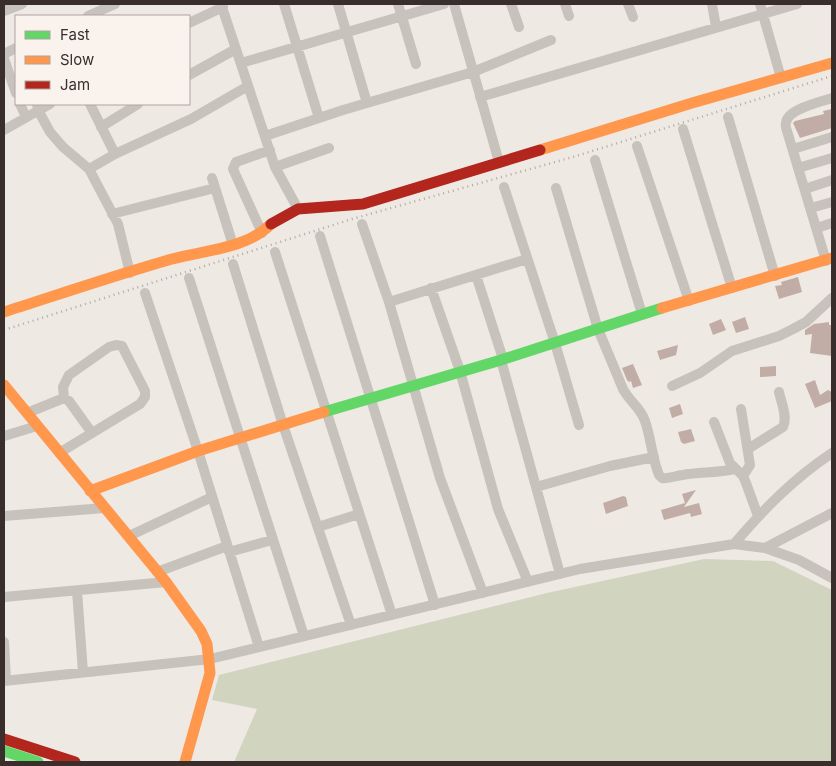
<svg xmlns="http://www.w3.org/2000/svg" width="836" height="766" viewBox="0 0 836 766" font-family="Inter,sans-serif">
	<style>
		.green { fill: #d1d4bf }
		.building { fill: #c2ada6 }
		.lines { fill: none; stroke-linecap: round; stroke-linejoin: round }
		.street { stroke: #c8c2bd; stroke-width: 10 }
		.fast { stroke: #63d668; stroke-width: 11 }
		.slow { stroke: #ff974d; stroke-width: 11 }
		.jam { stroke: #b3261e; stroke-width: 11 }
		.rail { stroke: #b0aaa7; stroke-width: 2.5; stroke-dasharray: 1 4; stroke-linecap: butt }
	</style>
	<rect width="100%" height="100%" fill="#efe9e4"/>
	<!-- green -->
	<path class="green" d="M704,559L773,561L832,590V762H234L257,709L212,700L219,675L547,593Z"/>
	<!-- building -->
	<path class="building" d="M832,109V128L800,138L793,123L795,121L824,114L823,111Z
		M798,277L802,292L779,299L775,286L782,285L781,282Z
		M745,317L749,329L736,333L732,322Z
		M721,319L726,330L713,335L709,324Z
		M829,322V325H832V356L810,353L812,334L805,335V330L814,324Z
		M678,345L676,355L660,360L657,351Z
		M633,364L642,385L633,388L631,381L629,382L627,380L622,368Z
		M776,366V376L760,377V367Z
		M815,380L820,395L828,390L832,392V401L815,408L805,384Z
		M680,404L683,414L672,418L669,408Z
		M691,429L695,441L684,444L681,442L678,432Z
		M696,490L684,507L699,503L702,514L691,517L690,513L664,520L661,510L685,503L682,494Z
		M623,496L626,497L628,506L606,514L603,503Z"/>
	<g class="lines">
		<!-- street -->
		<path class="street" d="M221,4L275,167L298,209
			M284,4L319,118
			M338,4L367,103
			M398,4L416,64
			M454,4L499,162
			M511,4L519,27
			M565,4L569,16
			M628,4L633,17
			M712,4L716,27
			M760,4L781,78
			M4,11L22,4
			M88,16L115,4
			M189,23L223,7
			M4,54L16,48
			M4,59L16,93
			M241,63L444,4
			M189,75L236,49
			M480,97L797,4
			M20,104L26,117
			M37,104L38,110L50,132L63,147L89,169L118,224L130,273
			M90,104L115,154
			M728,117L775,276
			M101,127L138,104
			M683,129L732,288
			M4,130L50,104
			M265,136L343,110L473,72L551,40
			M637,146L689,301
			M793,149L832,137
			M595,160L642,314
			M275,167L329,148
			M798,168L832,158
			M89,169L115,154L191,119L248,86
			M212,178L233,245
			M504,187L555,343L579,425
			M556,188L598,329L623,389C629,401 641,408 645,421C651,438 652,458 659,475L662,478C669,479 675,476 682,475C700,472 717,473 735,469
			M805,189L832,180
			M811,208L832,202
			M112,214L215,188
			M362,224L389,302L440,478L483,593
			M817,228L832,223
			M262,233L233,169L236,162L270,150
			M320,236L435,605
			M275,252L392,615
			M826,261L787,131C786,128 785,125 786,123C787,109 821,102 832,98
			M233,264L283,425L351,625
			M476,275L503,359
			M189,278L304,636
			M431,288L460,371L498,509L528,582
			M145,293L198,451L259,647
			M389,302L527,259
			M501,360L560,574
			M672,386L700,373L732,351L779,336L793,329L806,322L832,298
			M741,409L750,465L743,476
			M27,413L64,398L69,401L92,433
			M714,422L730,463L743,476L746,483L758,516
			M4,436L37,426
			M748,449L783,427C788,417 781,402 779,392
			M59,453L140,404L145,397V391L122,346L116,345L109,347L69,375L63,387L64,398
			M536,487L610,466L654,457
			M4,516L104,508
			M318,527L359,514
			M129,536L212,497
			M734,544C764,509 793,479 832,453
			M765,548L832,513
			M229,552L272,540
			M157,572L227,546
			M77,591L83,672
			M4,597L166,582
			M4,642L6,680
			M4,681L210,659L580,569L734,544L765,548L799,560L832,578"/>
		<!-- fast -->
		<path class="fast" d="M324,412L501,360L662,308
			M4,751L38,762"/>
		<!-- slow -->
		<path class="slow" d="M540,150L692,103L832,63
			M662,308L832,258
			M4,312C60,294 116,275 172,259C205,250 246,249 271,224
			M4,385L166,582L201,631L207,644L210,673L185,762
			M90,491L198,451L324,412"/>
		<!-- jam -->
		<path class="jam" d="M271,224L298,209L363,204L540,150
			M4,739L75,762"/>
		<!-- rail -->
		<path class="rail" d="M4,330L352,219L573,157L832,76"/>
	</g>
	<!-- border -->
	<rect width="836" height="766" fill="none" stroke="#392e2b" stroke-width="10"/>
	<!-- legend -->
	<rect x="15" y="15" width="175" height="90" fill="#faf3ed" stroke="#ada49f"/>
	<rect x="25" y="31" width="25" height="8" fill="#63d668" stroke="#ada49f"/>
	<text x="60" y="40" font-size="15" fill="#392e2b">Fast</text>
	<rect x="25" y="56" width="25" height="8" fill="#ff974d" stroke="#ada49f"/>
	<text x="60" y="65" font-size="15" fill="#392e2b">Slow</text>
	<rect x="25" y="81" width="25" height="8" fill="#b3261e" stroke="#ada49f"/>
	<text x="60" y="90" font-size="15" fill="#392e2b">Jam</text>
</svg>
